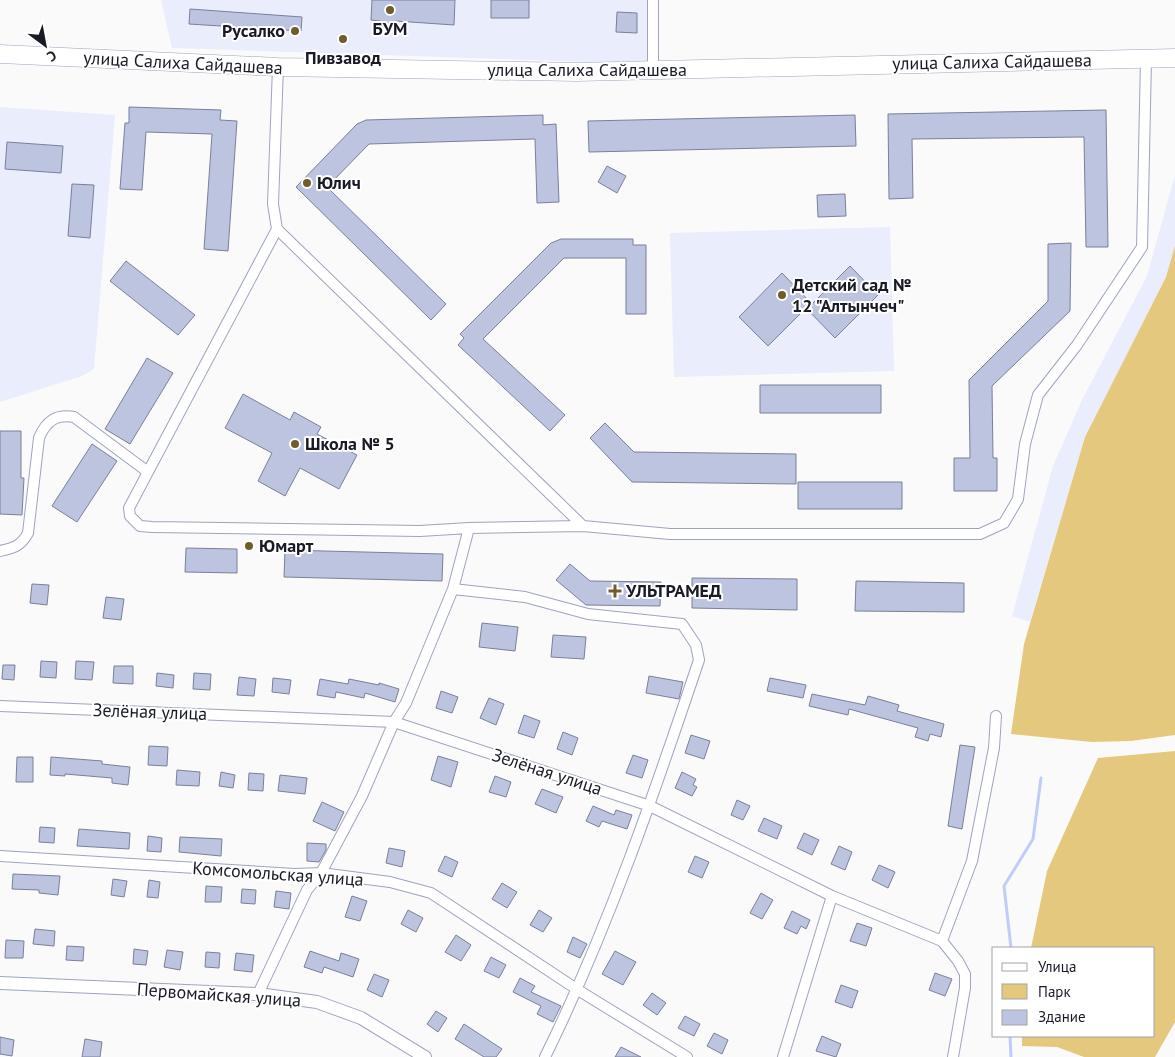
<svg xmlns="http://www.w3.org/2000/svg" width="1175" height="1057" viewBox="0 0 1175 1057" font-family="'PT Sans',sans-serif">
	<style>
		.built { fill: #e9edfc }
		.green { fill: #e4c87e }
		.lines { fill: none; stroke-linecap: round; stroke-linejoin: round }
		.stream { stroke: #c0ccfa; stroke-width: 3 }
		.building { fill: #bcc4e0; stroke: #79809a }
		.minor-casing { stroke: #9da4bf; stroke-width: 12 }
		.tertiary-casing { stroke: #9da4bf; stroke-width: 14 }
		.trunk-casing { stroke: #9da4bf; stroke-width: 19 }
		.minor { stroke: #fff; stroke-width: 10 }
		.tertiary { stroke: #fff; stroke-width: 12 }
		.trunk { stroke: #fff; stroke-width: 18 }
		.poi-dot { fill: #6f5d2b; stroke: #fff; stroke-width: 2 }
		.labels { text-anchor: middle; stroke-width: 4; stroke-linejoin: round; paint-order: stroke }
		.poi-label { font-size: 18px; font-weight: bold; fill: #181a25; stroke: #fff; text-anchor: start }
		.street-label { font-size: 18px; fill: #181a25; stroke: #fff }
	</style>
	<rect width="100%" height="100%" fill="#fafafa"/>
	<!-- built -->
	<path class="built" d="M161,0H649L650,64L172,48Z
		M0,107L115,115L94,369L82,376L0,402Z
		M1175,175V246L1166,277L1085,437L1030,622L1012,616L1053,466L1082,400L1147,276Z
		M890,227L894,371L674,377L670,233Z"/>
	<!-- green -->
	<path class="green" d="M1175,246V735L1131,741L1092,742L1011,734L1024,644L1085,437L1166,277Z
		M1175,751V1022L1155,1057H1084L1057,1047L1022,1046V1036H1154V948H1031L1047,871L1098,758Z"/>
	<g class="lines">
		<!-- stream -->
		<path class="stream" d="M1011,948L1004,886L1033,839L1041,778
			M1010,1036L1011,1057"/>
	</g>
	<!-- building -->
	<path class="building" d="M372,0H455L454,25L396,21L394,26L387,29L381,26L380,21L371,20Z
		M491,0H529V18H491Z
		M190,9L302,17L301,31L189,24Z
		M617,12L637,13V33L616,32Z
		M129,107L221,110L220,120L237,121L228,251L204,249L212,134L146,132L142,190L120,189L125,123H129Z
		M1106,110L1108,247H1086L1084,137L912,139L913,198L889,199L888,114Z
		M543,115V125L556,124L559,202L537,203L535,139L369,144L327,187L446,304L431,320L296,187L357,124L366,120Z
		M855,115L856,146L589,152L588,121Z
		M7,142L63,146L61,173L5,169Z
		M607,166L626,176L617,193L598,182Z
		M72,184L94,185L90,238L68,236Z
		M845,194L846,216L818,217L817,195Z
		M561,239H633V245H646V314H626V258H564L483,339L565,415L550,431L458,345L464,338L460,334L551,243Z
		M1071,243L1070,311L992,386L993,458H997V491H954V458H970L969,380L1048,301V244Z
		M126,261L195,315L178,335L110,281Z
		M850,266L878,295L835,338L807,309Z
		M782,273L811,303L768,346L739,317Z
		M147,358L173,373L130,444L105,429Z
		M760,385H881V413H760Z
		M243,394L290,420L294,412L321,427L317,434L357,455L339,489L300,468L285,496L258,481L272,453L225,428Z
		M605,423L634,452L796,454V484L632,482L590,438Z
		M0,431H21V478H24L22,515L0,514Z
		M92,444L117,461L77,522L52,506Z
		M798,482H902V509H798Z
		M186,548L237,549V573L185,572Z
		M285,550L443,554L442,581L284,577Z
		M570,564L590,581L661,582L660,606L586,605L556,580Z
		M692,578L797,579V610L692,608Z
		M856,581L964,583V612L855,611Z
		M32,584L49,585L47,605L30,603Z
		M106,597L124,599L121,620L103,618Z
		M482,623L518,627L515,651L479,647Z
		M553,635L586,637L584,659L551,657Z
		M41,661L57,662L56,678L40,677Z
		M76,661L94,662L92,680L75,679Z
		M3,665H15L14,680L2,679Z
		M114,666H133V684L113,683Z
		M157,673L174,675L173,688L156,686Z
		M194,673L211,674L210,690L193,689Z
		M649,676L683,682L679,699L646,693Z
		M239,677L256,679L254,696L237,695Z
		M273,678L291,680L289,694L272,692Z
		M770,678L806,685L803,698L767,691Z
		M320,679L348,684L349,679L379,685V683L399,689L395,702L365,693L364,698L336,692L335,698L317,695Z
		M441,691L458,697L452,713L436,708Z
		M812,694L865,705L868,696L899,705L897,711L944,724L941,737L930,734L928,741L915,737L918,728L849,709L848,715L809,706Z
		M489,698L504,704L496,725L480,718Z
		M524,715L540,721L534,738L518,733Z
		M563,732L578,738L572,755L557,749Z
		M691,735L710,741L704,759L685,753Z
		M960,745L975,747L962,829L948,826Z
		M149,746L168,747L167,766L148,765Z
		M633,755L648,760L642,778L626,773Z
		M438,756L458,762L451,787L431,780Z
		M17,757H33V782H16Z
		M51,757L102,761V764L130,767L128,785L112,783V778L65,774V776L50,775Z
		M177,770L200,772L199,786L176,785Z
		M221,772L235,775L233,788L219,786Z
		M682,772L696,779L693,785L697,787L692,796L675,788Z
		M249,773L264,774L263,791L248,790Z
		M280,775L307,778L305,794L278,791Z
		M495,776L511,782L506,797L489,792Z
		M542,789L563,797L556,813L535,804Z
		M737,800L750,806L743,820L731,815Z
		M322,802L344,812L335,831L313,821Z
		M593,806L614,815L616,810L632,815L627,829L602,821L599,827L586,821Z
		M764,818L782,826L777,839L758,831Z
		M40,827L55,828L54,843L39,842Z
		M79,829L130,833L129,849L77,846Z
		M804,833L819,840L812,855L797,848Z
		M148,836L162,838L161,852L147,851Z
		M180,837L222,839L221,856L179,852Z
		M307,843L326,844V850L319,862L307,861Z
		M839,846L852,852L845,870L831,864Z
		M389,848L405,851L402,867L386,863Z
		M445,856L458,862L452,877L438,871Z
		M695,856L709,862L702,878L688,872Z
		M879,865L895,872L888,888L872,880Z
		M13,874L60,876L58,895L39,893V890L12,889Z
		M113,879L127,881L124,897L111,895Z
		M149,880L160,882L158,898L147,897Z
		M502,883L517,892L507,908L492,899Z
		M206,886L222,887L221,902H205Z
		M242,889L256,890L255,904L241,903Z
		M276,891L291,893L289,909L274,907Z
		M761,893L773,900L762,919L750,913Z
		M352,896L367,901L360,921L345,917Z
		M408,910L423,918L416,932L401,924Z
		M539,910L552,918L543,932L530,925Z
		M792,911L810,920L806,929L801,926L797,934L784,928Z
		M857,923L872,928L866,946L850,941Z
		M35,929L55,931L54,946L33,944Z
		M456,935L471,945L461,961L445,952Z
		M573,937L587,944L580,958L567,952Z
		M6,940L24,941L23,958H5Z
		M67,946L84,947L83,961L66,960Z
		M134,949L148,951L146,965L133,964Z
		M167,950L183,952L180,970L164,967Z
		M310,951L339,961L341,953L359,959L353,977L324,967L322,973L304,967Z
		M615,951L636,962L623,985L602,974Z
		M206,952L220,953L219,968L205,967Z
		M236,953L254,955L252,972L234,970Z
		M491,957L506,965L499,978L484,971Z
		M935,973L952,979L945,996L929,990Z
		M374,974L389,980L382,997L367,990Z
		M520,978L535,986L531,992L561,1006L553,1022L537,1014L541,1006L513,992Z
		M841,985L858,991L852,1008L835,1002Z
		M652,993L666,1003L657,1015L643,1005Z
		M436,1011L447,1018L438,1032L427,1024Z
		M685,1016L700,1024L694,1036L678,1028Z
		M464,1024L502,1049L496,1057H484L455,1039Z
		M714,1033L728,1040L722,1054L707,1046Z
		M822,1036L841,1044L836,1057L816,1051Z
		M0,1037L14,1040L12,1056L0,1054Z
		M85,1039L102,1042L100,1057H82Z
		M621,1047L641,1057H615Z"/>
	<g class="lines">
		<defs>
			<path id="minor" d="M278,67L273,204L277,229L583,526L670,534H980L1004,523L1018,499L1025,444L1038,395L1077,345L1142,247L1146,59
				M653,71V0
				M277,229L148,472L129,508L130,516L140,526L152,527L420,531L469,528
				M0,551C14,548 21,546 28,533L39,438C46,421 56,414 74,417L148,472
				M453,589L525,597L588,614L682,624L696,645L699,660C654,794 608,929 545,1057
				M0,706L394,722L650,806L832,896L942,941L958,961L965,974V988L953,1057
				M0,856L295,874L321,873L390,882L431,893L578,990L687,1057
				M942,941L972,861L994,748L996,716
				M258,994L307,890L321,873L362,796L394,722L406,703L453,589L469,528L583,526
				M783,1057L832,896"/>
			<path id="tertiary" d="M0,983L258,994L317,1002L361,1018L425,1057"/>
			<path id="trunk" d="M0,54L278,67L577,72L1175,58"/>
		</defs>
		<!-- minor casing -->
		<use href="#minor" class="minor-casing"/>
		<!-- tertiary casing -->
		<use href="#tertiary" class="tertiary-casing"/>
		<!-- trunk casing -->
		<use href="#trunk" class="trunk-casing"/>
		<!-- minor -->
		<use href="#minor" class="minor"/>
		<!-- tertiary -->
		<use href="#tertiary" class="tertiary"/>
		<!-- trunk -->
		<use href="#trunk" class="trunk"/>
	</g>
	<!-- markers -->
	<g class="poi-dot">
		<circle cx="390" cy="10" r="5"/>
		<circle cx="295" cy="31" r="5"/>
		<circle cx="343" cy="39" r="5"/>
		<circle cx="307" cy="183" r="5"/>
		<circle cx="782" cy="295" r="5"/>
		<circle cx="295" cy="444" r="5"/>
		<circle cx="249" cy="546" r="5"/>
		<path d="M612.5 583.5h5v5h5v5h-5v5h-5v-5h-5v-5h5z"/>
	</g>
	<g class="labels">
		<!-- poi labels -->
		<g class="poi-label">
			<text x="390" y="35" text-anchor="middle">БУМ</text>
			<text x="285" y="37" text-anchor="end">Русалко</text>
			<text x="343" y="64" text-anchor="middle">Пивзавод</text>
			<text x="317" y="189">Юлич</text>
			<text x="792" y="291">Детский сад №<tspan x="792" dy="21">12 "Алтынчеч"</tspan></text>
			<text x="305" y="450">Школа № 5</text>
			<text x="259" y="552">Юмарт</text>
			<text x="626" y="597">УЛЬТРАМЕД</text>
		</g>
		<!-- street labels -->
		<g class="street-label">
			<text transform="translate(992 62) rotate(-1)" y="6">улица Салиха Сайдашева</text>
			<text transform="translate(183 63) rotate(3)" y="6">улица Салиха Сайдашева</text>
			<text x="587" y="76">улица Салиха Сайдашева</text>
			<text transform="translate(150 712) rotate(2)" y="6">Зелёная улица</text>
			<text transform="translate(547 772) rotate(18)" y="6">Зелёная улица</text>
			<text transform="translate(278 874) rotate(4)" y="6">Комсомольская улица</text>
			<text transform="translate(219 995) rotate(4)" y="6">Первомайская улица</text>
		</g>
	</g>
	<!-- legend -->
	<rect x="992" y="947" width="162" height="90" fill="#ffffff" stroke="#a3a3a8"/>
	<rect x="1002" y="963" width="25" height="8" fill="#ffffff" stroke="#a3a3a8"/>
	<text x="1038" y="972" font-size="15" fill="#181a25">Улица</text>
	<rect x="1002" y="984" width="25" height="15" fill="#e4c87e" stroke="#a3a3a8"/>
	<text x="1038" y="997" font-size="15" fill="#181a25">Парк</text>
	<rect x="1002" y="1010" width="25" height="15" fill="#bcc4e0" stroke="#a3a3a8"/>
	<text x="1038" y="1022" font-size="15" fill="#181a25">Здание</text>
	<!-- north arrow -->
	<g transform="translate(45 45) rotate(148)" stroke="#ffffff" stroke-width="4" paint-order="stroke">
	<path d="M0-4L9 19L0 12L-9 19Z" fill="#181a25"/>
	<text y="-8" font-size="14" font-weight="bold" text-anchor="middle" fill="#181a25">С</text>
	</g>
</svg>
